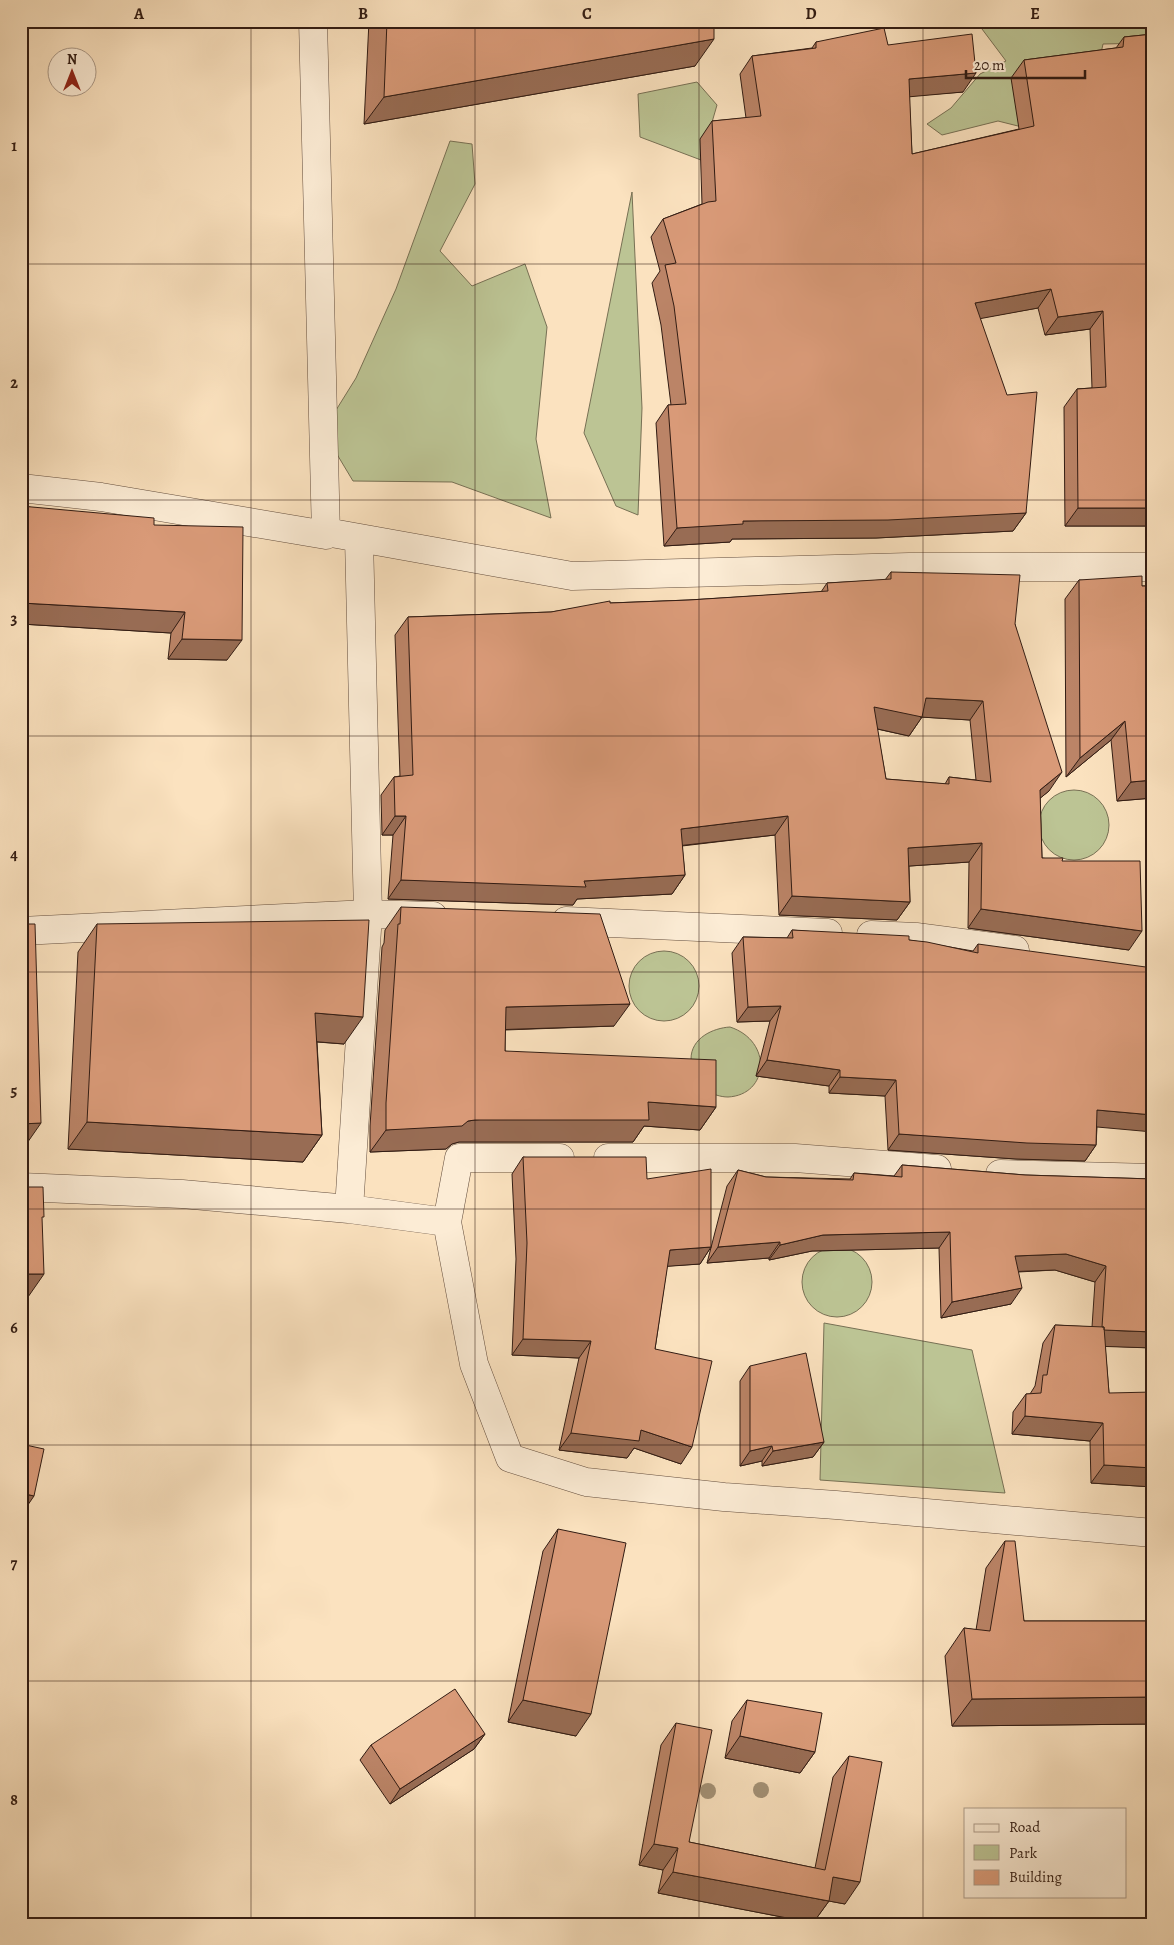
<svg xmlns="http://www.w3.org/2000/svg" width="1174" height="1945" viewBox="0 0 1174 1945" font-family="Alegreya,serif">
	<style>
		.green { fill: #bcc494; stroke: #777054 }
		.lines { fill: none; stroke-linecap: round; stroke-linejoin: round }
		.minor-casing { stroke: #644e3e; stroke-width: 29 }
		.minor { stroke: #fcecd5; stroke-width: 28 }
		.tree { fill: #a39176 }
		.wall { fill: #bb8467; stroke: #321c13; fill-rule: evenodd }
		.shaded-wall { fill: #986c54; stroke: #321c13 }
		.building { fill: #d99a78; stroke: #321c13; fill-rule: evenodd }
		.grid { fill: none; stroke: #321c13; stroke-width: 1; stroke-opacity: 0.55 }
		.neatline { fill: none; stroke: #321c13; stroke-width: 2 }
		.grid-label { font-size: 16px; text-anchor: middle; font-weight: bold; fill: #321c13 }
	</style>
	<rect width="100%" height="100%" fill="#fbe2bf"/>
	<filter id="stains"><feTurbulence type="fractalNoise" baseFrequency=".004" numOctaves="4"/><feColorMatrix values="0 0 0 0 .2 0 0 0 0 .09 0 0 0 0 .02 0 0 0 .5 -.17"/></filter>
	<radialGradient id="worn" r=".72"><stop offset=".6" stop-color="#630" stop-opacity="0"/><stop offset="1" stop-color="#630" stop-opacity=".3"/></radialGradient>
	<!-- green -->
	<path class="green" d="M976,21H1153V43L1103,44L1096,76L1026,128L998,121L942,135L927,124L951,108L980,74L1006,61Z
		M697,82L717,105L701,160L640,137L638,94Z
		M450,141L472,144L475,184L440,251L472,286L525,264L547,327L536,439L551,518L452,482L353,481L323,431L356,378L396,289Z
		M632,192L642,408L638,515L616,506L584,433Z
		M1039 825a35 35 0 1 1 70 0a35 35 0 1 1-70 0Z
		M629 986a35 35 0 1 1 70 0a35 35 0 1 1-70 0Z
		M730,1027C773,1041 769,1095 728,1097C720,1097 713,1094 706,1091C702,1084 691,1066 691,1059C691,1038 713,1028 730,1027Z
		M802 1282a35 35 0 1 1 70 0a35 35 0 1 1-70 0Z
		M824,1323L972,1350L1005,1493L820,1480Z"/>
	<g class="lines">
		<defs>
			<path id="minor" d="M21,488L101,497L326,535L313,21
				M326,532L572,576L909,567H1153
				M566,921L828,933
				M21,931L368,914L359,538
				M871,935L916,937L1015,950
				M608,1158H795L937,1169
				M1000,1174L1153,1178
				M21,1187L182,1194L349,1209L447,1222L474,1364L510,1458L586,1482L724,1497L836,1505L1153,1533
				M349,1209L368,914L433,916
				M447,1222L459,1158H560"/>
		</defs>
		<!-- minor casing -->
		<use href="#minor" class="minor-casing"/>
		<!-- minor -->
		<use href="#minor" class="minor"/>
	</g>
	<!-- trees -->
	<g class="tree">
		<circle cx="761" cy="1790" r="8"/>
		<circle cx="708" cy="1791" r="8"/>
	</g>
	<!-- wall -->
	<path class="wall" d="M369,21H714L695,66L364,124Z
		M1153,34V526H1065L1064,407L1077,389L1092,388L1090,329L1045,335L1038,308L980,318L1026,513L1013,531L876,538L732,539L730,542L664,546L656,423L668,405H671L661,325L652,283L660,271L651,237L663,219L702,204L700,139L712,121L746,118L740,74L752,56L812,48L816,42L888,45L963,92L909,96L912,154L1019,129L1011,78L1024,60L1116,48L1124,37Z
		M21,506L154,525L227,660L168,659L171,633L21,624Z
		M891,572L1015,624L1049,791L1040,798L1042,858L1062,861L1129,950L968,928L969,862L909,866L910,902L897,920L779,915L775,835L682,846L685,875L672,894L577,899L573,905L388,899L393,835H382L381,795L394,777L400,776L395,635L408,617L551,612L610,603L689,600L821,592L827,583L885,580ZM922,717L970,720L976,780L949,777L945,784L886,779L877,729L909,736Z
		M1079,580L1142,586H1153V798L1117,801L1111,740L1066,777L1065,599Z
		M401,907L614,1026L505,1030V1051L716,1107L700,1130L644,1126L633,1142H459L452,1144L446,1149L370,1152V1126L382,947L384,943L385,930Z
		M97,924L344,1044L317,1042L322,1135L303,1162L68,1149L78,952Z
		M792,930L909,940L973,951L978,944L1097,1127L1096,1145L1085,1161L1016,1159L888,1150L885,1096L829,1093V1086L756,1076L770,1021L737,1022L732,953L743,937L787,938Z
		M523,1157L647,1179L711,1247L700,1264L667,1266L655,1349L681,1464L634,1448L627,1458L559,1450L579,1358L512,1355L516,1259L512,1174Z
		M902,1165L1025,1175L1153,1179V1348L1105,1346L1109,1393L1153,1487L1091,1483L1090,1441L1012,1434L1013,1412L1026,1394H1030L1035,1386L1043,1343L1055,1325L1092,1327L1095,1282L1055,1270L1018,1272L1011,1304L941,1318L939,1248L812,1251L769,1260V1258L707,1263L727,1186L738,1170L766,1177L850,1179L854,1173L894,1176Z
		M750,1366L824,1442L813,1457L762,1466V1461L740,1466V1381Z
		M558,1529L576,1736L508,1722L543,1551Z
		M1005,1541L1024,1621H1153V1728L1151,1724L952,1726L945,1656L964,1628L976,1630L986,1568Z
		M747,1700L815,1752L800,1773L725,1758L732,1721Z
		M676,1723L689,1842L815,1868L833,1777L849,1756L845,1904L829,1901L813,1923L658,1893L663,1870L639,1865L661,1745Z
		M485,1734L474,1749L390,1804L360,1760L371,1745Z"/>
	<!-- shaded-wall -->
	<path class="shaded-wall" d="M714,39L695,66L364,124L384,97Z
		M976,73L963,92L896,98L909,79Z
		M1051,289L1038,308L962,322L975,303Z
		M1103,311L1090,329L1045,335L1058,317Z
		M1078,508H1153V526H1065Z
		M1026,513L1013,531L876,538L732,539L730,542L664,546L677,528L743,521Z
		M21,603L185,612L171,633L21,624Z
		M182,639L242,640L227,660L168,659Z
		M926,698L983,701L970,720L920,717H922L909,736L860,725L874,707Z
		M1125,721L1111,740L1066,777L1080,758Z
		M1062,772L1049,791L1027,809L1040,790Z
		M1153,780V798L1117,801L1131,782Z
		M395,816H406L393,835H382Z
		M788,816L775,835L668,847L681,829Z
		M982,843L969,862L895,867L908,848Z
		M685,875L672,894L577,899L573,905L388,899L401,880L584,881Z
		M792,896L910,902L897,920L779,915Z
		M981,909L1142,931L1129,950L968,928Z
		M630,1004L614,1026L490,1030L506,1007Z
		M781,1006L770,1021L737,1022L748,1007Z
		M315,1013L363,1017L344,1044L296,1040Z
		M767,1060L840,1070L829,1086L756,1076Z
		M840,1077L896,1080L885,1096L829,1093Z
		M648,1102L716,1107L700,1130L644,1126L633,1142H459L452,1144L446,1149L370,1152L386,1130L468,1121L475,1120Z
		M1097,1110L1153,1115V1132L1086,1126Z
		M87,1122L322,1135L303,1162L68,1149Z
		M41,1123L25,1146H21V1124Z
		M899,1134L1096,1145L1085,1161L1016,1159L888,1150Z
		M950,1232L939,1248L812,1251L769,1260L780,1245L823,1235Z
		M780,1242L769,1258L707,1263L718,1247Z
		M711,1247L700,1264L658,1267L670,1250Z
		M1066,1254L1106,1266L1095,1282L1055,1270L1004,1272L1015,1256Z
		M21,1274H44L28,1297H21Z
		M1022,1288L1011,1304L941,1318L952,1302Z
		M1102,1330L1153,1332V1348L1091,1346Z
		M523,1339L591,1341L579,1358L512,1355Z
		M1025,1416L1103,1423L1090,1441L1012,1434Z
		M641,1430L692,1447L681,1464L634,1448L627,1458L559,1450L571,1433Z
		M824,1442L813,1457L762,1466L773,1451Z
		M772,1446L762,1461L740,1466L750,1451Z
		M1104,1465L1153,1468V1487L1091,1483Z
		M21,1493L34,1496L21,1515Z
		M1153,1697V1721L1151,1724L952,1726L972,1699Z
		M523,1700L591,1714L576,1736L508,1722Z
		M485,1734L474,1749L390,1804L400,1789Z
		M740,1736L815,1752L800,1773L725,1758Z
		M654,1844L678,1848L663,1870L639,1865Z
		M673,1872L829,1901L813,1923L658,1893Z
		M833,1877L860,1882L845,1904L818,1899Z"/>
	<!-- building -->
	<path class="building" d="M387,21H714V39L384,97Z
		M884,28L888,45L972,34L976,73L909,79L912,154L1034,126L1024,60L1123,47L1124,37L1153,34V508H1078L1077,389L1106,387L1103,311L1058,317L1051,289L975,303L1007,395L1037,392L1026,513L888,520L743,521V524L677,528L668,405L686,404L674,306L665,265L676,263L663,219L708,202L716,201L712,121L761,116L752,56L816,48V42Z
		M21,506L154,518V525L243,527L242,640L182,639L185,612L21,603Z
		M891,572L1020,575L1015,624L1062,772L1040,790L1042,858H1063L1062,861H1140L1142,931L981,909L982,843L908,848L910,902L792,896L788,816L681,829L685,875L584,881L586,887L401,880L406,816H395L394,777L413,775L408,617L551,612L610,601V603L689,600L828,591L827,583L891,579ZM926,698L983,701L991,782L949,777V784L886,779L874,707L922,717Z
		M1142,576V586H1153V780L1131,782L1125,721L1080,758L1079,580Z
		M401,907L600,914L630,1004L506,1007L505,1051L716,1060V1107L648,1102L649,1120H475L468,1121L462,1126L386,1130V1103L398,924H400Z
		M369,920L363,1017L315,1013L322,1135L87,1122L97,924Z
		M21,924H35L41,1123L21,1124Z
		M792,930L909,936V940L927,942L978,953V944L1153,968V1115L1097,1110L1096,1145L1027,1143L899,1134L896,1080L840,1077V1070L767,1060L781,1006L748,1007L743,937L793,938Z
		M523,1157H646L647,1179L711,1169V1247L670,1250L655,1349L712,1361L692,1447L641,1430L639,1441L571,1433L591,1341L523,1339L527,1243Z
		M902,1165L1025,1175L1153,1179V1332L1104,1330V1327H1102L1106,1266L1066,1254L1015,1256L1022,1288L952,1302L950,1232L823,1235L780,1245V1242L718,1247L738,1170L766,1177L853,1180L854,1173L902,1177Z
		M21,1187H43L44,1217H42L44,1274H21Z
		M1055,1325L1104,1327L1109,1393L1153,1392V1468L1104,1465L1103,1423L1025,1416L1026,1394L1041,1393L1043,1375H1047Z
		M806,1353L824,1442L773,1451L772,1446L750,1451V1366Z
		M21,1444L44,1449L34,1496L21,1493Z
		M558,1529L626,1543L591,1714L523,1700Z
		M1005,1541H1015L1024,1621H1153V1697L972,1699L964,1628L990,1631Z
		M455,1689L485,1734L400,1789L371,1745Z
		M747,1700L822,1713L815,1752L740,1736Z
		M676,1723L712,1730L689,1842L825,1870L849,1756L882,1762L860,1882L833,1877L829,1901L673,1872L678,1848L654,1844Z"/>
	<!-- grid -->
	<path class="grid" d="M251,21V1924M475,21V1924M699,21V1924M923,21V1924M21,264H1153M21,500H1153M21,736H1153M21,972H1153M21,1209H1153M21,1445H1153M21,1681H1153"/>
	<!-- margin -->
	<rect width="1174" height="1945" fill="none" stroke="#fbe2bf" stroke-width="55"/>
	<!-- legend -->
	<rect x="964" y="1808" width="162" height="90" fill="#fcecd5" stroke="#ab9987"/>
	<rect x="974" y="1824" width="25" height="8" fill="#fcecd5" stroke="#ab9987"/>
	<text x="1009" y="1832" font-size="15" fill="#321c13">Road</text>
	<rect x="974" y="1845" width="25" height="15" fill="#bcc494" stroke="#ab9987"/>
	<text x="1009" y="1858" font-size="15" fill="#321c13">Park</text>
	<rect x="974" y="1870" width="25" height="15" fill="#d99a78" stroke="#ab9987"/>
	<text x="1009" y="1882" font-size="15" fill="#321c13">Building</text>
	<!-- north arrow -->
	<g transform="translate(72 72)"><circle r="24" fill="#fcecd5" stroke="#ab9987"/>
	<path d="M0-4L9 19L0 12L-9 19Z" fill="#8f2418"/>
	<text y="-8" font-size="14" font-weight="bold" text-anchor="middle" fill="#321c13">N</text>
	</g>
	<!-- scale -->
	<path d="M966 70v8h119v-8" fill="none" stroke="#321c13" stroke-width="2.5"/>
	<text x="974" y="70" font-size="15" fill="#321c13" stroke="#fcecd5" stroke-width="4" paint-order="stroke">20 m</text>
	<rect x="28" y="28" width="1118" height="1890" class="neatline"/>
	<g class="grid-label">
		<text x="139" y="19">A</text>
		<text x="363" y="19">B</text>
		<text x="587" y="19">C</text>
		<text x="811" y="19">D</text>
		<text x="1035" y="19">E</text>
		<text x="14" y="151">1</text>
		<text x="14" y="388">2</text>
		<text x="14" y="624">3</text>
		<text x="14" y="860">4</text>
		<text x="14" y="1096">5</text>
		<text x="14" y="1333">6</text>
		<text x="14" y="1569">7</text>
		<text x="14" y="1805">8</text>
	</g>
	<rect width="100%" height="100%" filter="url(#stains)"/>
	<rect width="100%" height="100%" fill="url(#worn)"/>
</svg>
